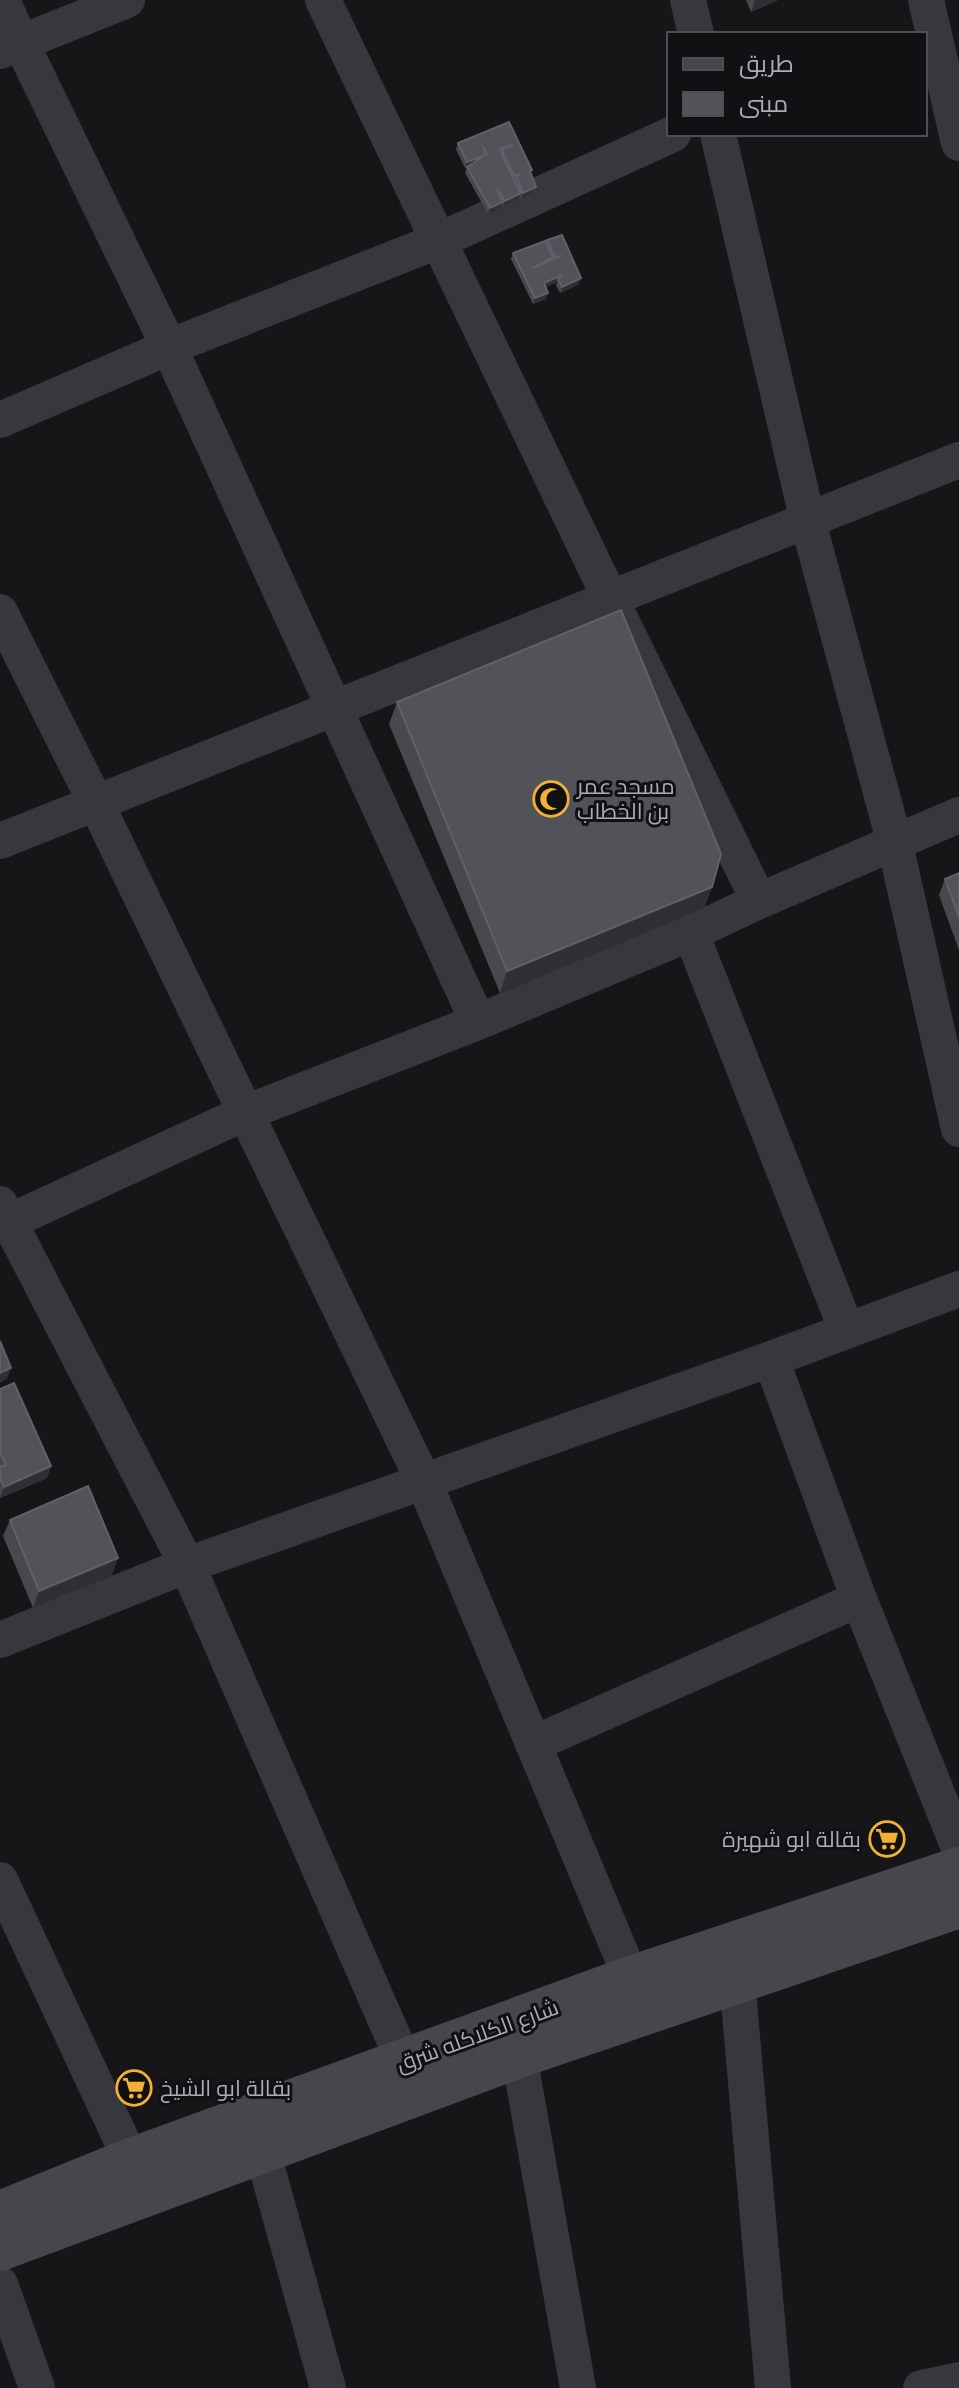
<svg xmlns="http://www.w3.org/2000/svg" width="959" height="2388" viewBox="0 0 959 2388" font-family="Overpass,Cairo,sans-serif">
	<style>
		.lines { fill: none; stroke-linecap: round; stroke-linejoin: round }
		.street { stroke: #37383d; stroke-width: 36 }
		.secondary { stroke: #45474d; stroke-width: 44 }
		.wall { fill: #47494d }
		.shaded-wall { fill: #2f3033 }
		.building { fill: #525359; stroke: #5f6168; stroke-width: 2 }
		.labels { text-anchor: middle; stroke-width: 6; stroke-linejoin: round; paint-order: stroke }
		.poi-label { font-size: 22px; fill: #a8adb8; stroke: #111113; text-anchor: start }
		.street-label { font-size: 22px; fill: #a8adb8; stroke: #111113 }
	</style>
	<rect width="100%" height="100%" fill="#161618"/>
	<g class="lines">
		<!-- street -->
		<path class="street" d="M2,0L21,43L169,347L478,1022
			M323,0L610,598L759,901
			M688,0L696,34
			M926,0L959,143
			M0,51L127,0
			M718,134L808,522L895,844L959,1129
			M0,420L169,347L438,241L673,134
			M0,612L95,801L424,1482L631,1978
			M0,841L959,460
			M691,933L847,1331
			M0,1204L187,1565L404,2062
			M0,1226L245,1113L478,1022L691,933L759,901L959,815
			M771,1359L859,1599L959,1848
			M0,1640L187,1565L771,1359L959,1289
			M533,1744L859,1599
			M0,1880L131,2160
			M737,1980L773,2388
			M519,2056L578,2388
			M262,2150L328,2388
			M0,2284L37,2388
			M921,2388L959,2380"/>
		<!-- secondary -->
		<path class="secondary" d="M0,2213L131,2160L631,1978L959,1869
			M0,2249L519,2056L959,1906"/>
	</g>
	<!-- wall -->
	<path class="wall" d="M746,0H778L751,12Z
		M509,122L536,187L533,192L521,199L520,197L519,199L502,207V206L501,208L488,214L465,173L467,167L465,168L456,149L458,143Z
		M547,240L579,284L560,293L556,285L557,282L546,287V299L533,304L511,259L513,253L546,243Z
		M397,702L712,887L704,908L500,993L389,724Z
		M959,873V950L939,895L945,879Z
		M0,1389L51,1466L47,1478L0,1498Z
		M10,1520L112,1575L33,1608L3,1536Z"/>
	<!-- shaded-wall -->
	<path class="shaded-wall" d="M755,0H778L751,12Z
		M486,155L484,161L465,168L467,162Z
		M536,187L533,192L521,199L523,193Z
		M521,193L519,199L502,207L505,201Z
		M503,202L501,208L488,214L490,208Z
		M562,275L558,279L557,282L542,289L544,283Z
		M581,278L579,284L560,293L562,287Z
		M548,293L546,299L533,304L535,298Z
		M712,887L704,908L500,993L507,971Z
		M11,1368L7,1379L0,1383V1373Z
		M51,1466L47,1478L0,1498L4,1487Z
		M118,1558L112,1575L33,1608L39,1591Z"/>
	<!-- building -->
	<path class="building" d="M509,122L532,170L530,171L536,187L523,193L516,177L520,174L514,176L502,150L513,145L500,148L504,160L521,193L505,201L497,188L503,202L490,208L467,167L487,154L483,146L486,155L467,162L458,143Z
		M562,235L581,278L562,287L558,279L562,275L544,283L548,293L535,298L513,253L545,241L553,257L533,268L561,256L555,257L547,240Z
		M621,610L721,854L712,887L507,971L397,702Z
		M959,873V917L945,879Z
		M0,1341L11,1368L0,1373Z
		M14,1383L51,1466L4,1487L0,1478V1467L6,1465L0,1452V1389Z
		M88,1486L118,1558L39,1591L10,1520Z"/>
	<!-- icons -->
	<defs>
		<symbol id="mosque-ring" viewBox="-11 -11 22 22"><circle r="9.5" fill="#111113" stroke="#f2b134" stroke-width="1.5"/><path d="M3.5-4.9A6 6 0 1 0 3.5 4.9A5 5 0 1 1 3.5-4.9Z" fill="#f2b134"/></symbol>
		<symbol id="supermarket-ring" viewBox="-11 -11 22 22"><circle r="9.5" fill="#111113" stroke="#f2b134" stroke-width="1.5"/><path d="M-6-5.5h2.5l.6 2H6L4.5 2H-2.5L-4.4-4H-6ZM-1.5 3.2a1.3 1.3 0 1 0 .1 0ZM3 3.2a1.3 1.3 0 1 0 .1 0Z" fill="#f2b134"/></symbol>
	</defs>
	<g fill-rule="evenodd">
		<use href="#mosque-ring" x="531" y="779" width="40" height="40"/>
		<use href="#supermarket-ring" x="867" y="1819" width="40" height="40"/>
		<use href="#supermarket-ring" x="114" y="2068" width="40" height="40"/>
	</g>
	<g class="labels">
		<!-- poi labels -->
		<g class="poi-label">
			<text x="577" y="794">مسجد عمر<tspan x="577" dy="25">بن الخطاب</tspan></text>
			<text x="861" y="1847" text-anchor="end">بقالة ابو شهيرة</text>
			<text x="160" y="2096">بقالة ابو الشيخ</text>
		</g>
		<!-- street labels -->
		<g class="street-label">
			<text transform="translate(477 2035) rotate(-20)" y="8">شارع الكلاكله شرق</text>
		</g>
	</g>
	<!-- legend -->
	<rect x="667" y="32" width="260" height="104" fill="#111113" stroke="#4d4f55" stroke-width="2"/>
	<rect x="683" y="58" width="40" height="12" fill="#45474d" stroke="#4d4f55" stroke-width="2"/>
	<text x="739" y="72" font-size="24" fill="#a8adb8">طريق</text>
	<rect x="683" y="92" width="40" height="24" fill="#525359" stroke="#4d4f55" stroke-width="2"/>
	<text x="739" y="112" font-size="24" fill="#a8adb8">مبنى</text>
</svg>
